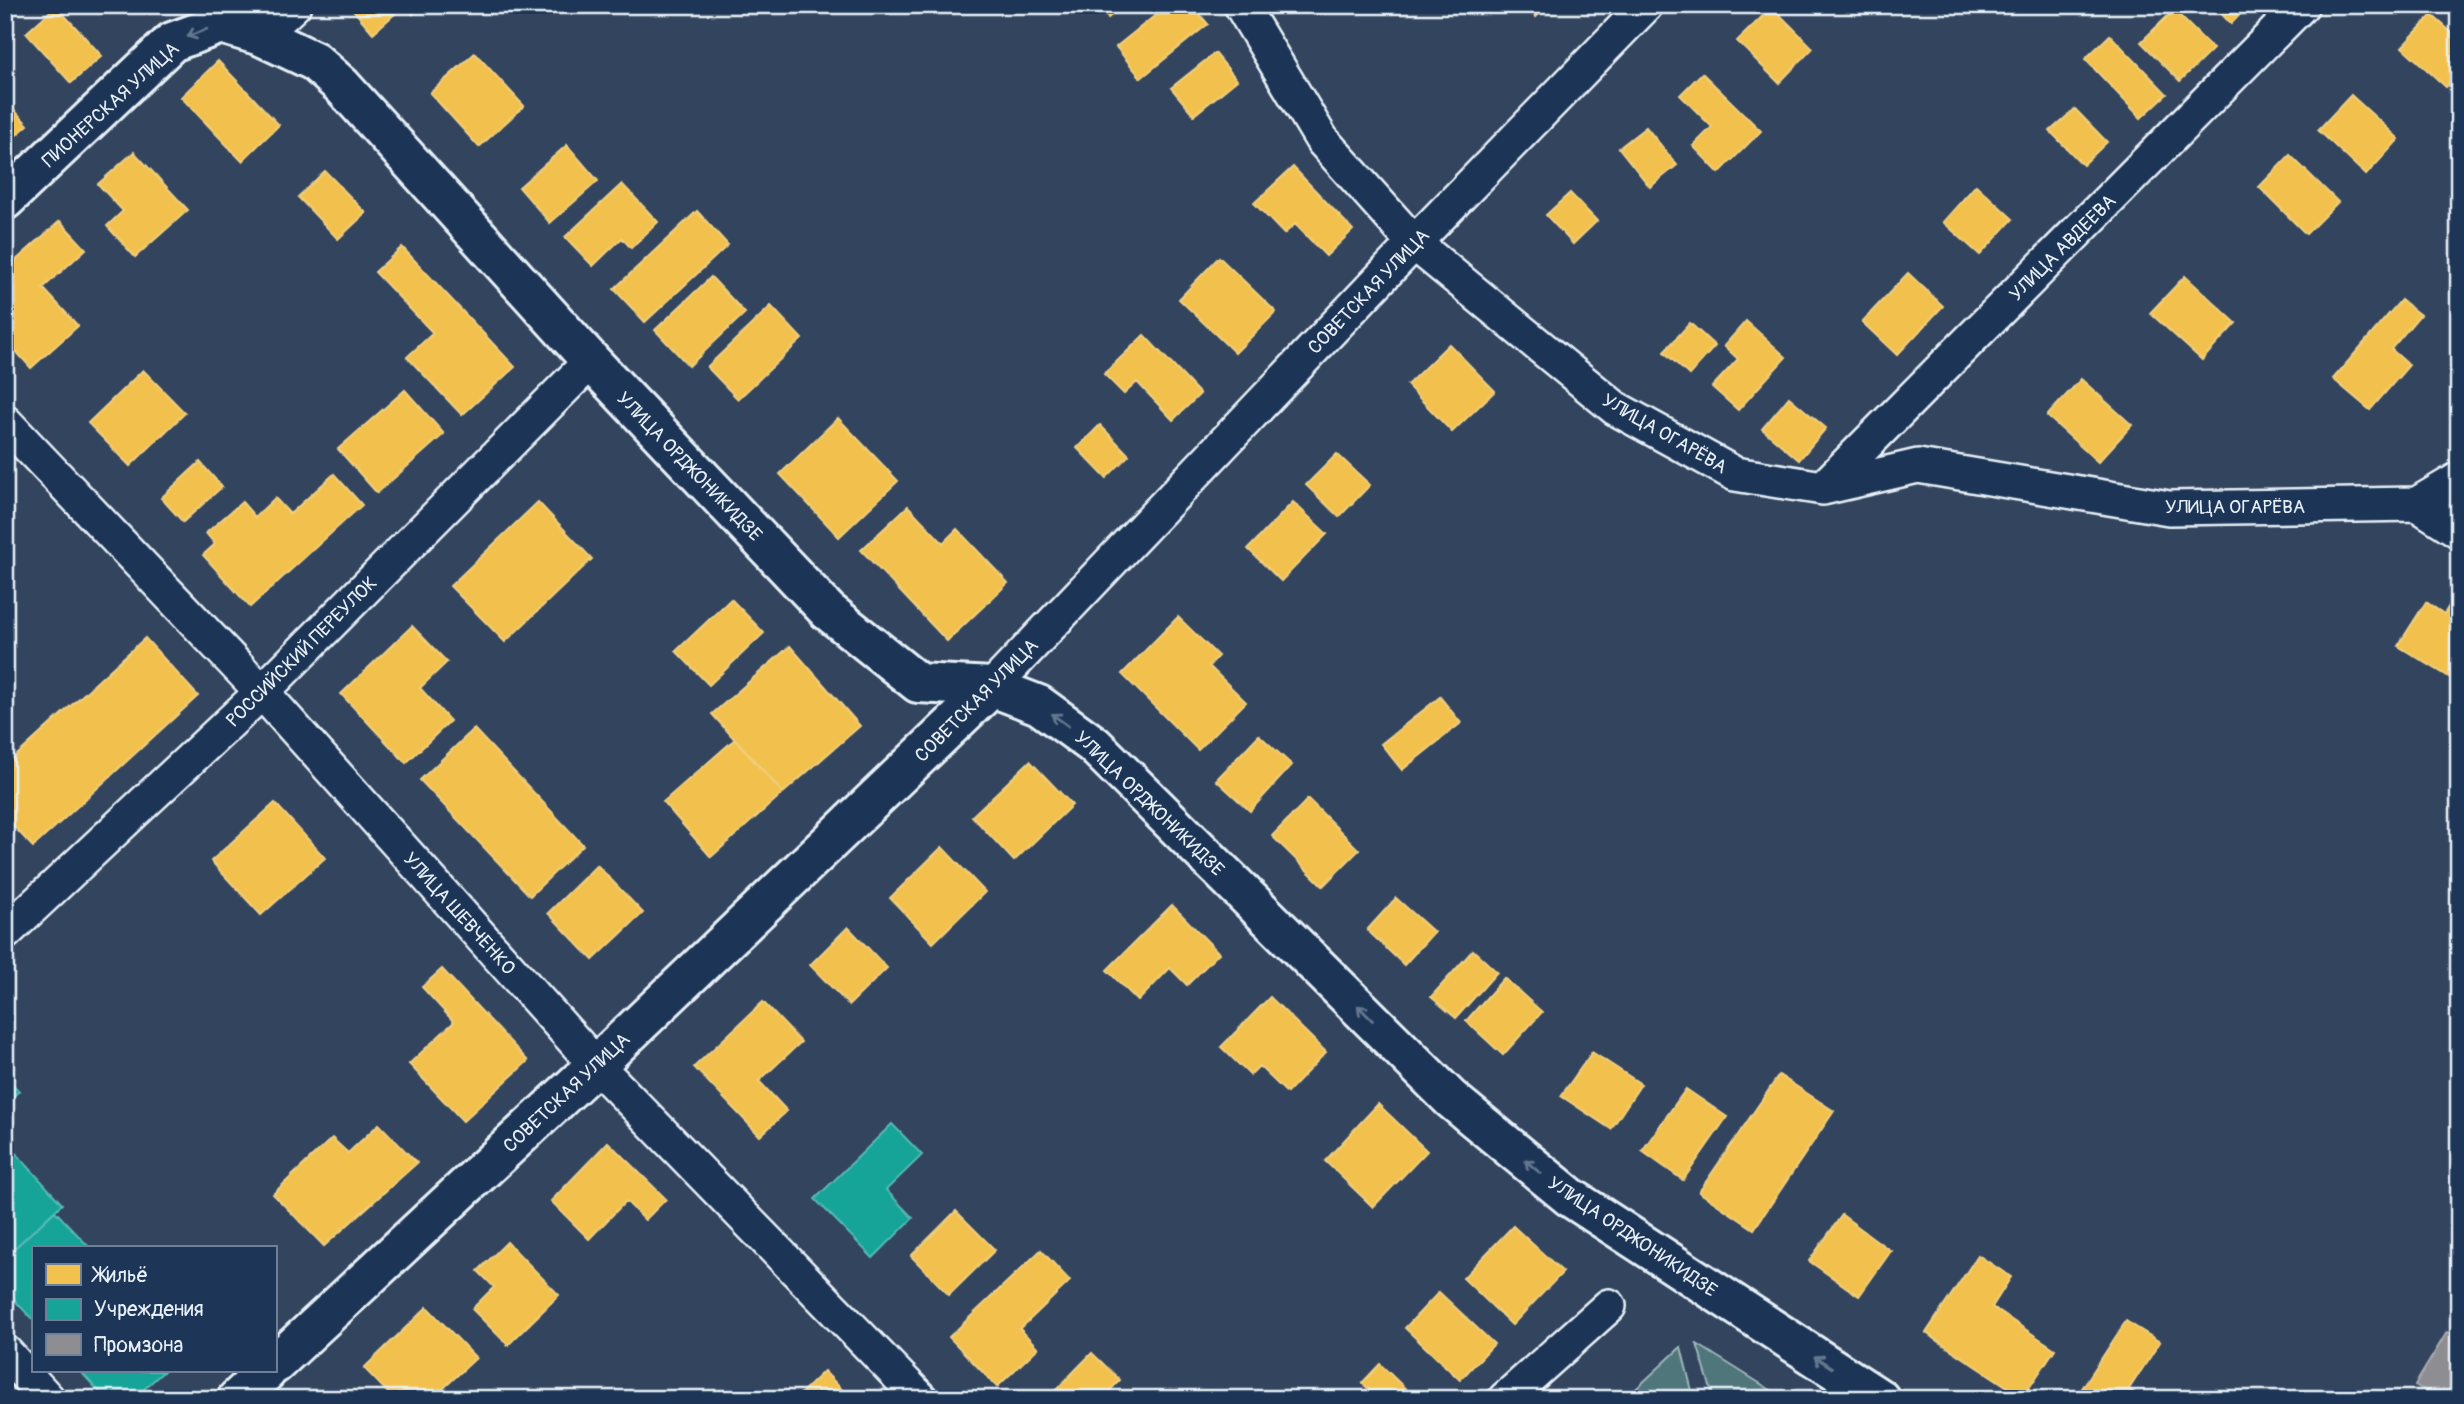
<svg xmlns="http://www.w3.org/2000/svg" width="2464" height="1404" viewBox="0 0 2464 1404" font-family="Pangolin,sans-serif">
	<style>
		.green { fill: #4f767a; stroke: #9cb4b9; stroke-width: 2 }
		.homes { fill: #f2c14e; stroke: #efcf81; stroke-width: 2 }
		.public { fill: #17a398; stroke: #56bab5; stroke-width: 2 }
		.industry { fill: #8d8d92; stroke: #a8abb1; stroke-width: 2 }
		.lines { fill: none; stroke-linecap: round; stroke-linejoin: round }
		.street-casing { stroke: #e8f1f8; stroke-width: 38 }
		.secondary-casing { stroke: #e8f1f8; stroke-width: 44 }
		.primary-casing { stroke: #e8f1f8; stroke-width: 44 }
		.street { stroke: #1d3557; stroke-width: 33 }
		.secondary { stroke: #1d3557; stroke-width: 38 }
		.primary { stroke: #1d3557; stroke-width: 38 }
		.oneway { stroke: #64778f }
		.labels { text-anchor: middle; stroke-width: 7; stroke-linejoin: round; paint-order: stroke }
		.street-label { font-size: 19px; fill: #e8f1f8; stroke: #1d3557 }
	</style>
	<rect width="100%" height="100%" fill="#33445e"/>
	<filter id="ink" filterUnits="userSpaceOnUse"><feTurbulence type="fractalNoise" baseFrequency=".0143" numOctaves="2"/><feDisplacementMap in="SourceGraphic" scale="14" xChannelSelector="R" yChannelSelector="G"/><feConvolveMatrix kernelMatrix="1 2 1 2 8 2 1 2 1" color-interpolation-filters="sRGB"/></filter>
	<g filter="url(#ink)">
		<!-- green -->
		<path class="green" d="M1697,1344L1785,1399H1714Z
			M1681,1347L1694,1399H1625Z"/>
		<!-- homes -->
		<path class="homes" d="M349,5H405L373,33Z
			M405,5H423L413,14Z
			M1097,5H1124L1108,18Z
			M1168,5H1192L1208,24L1141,78L1116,47Z
			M1523,5H1548L1536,17Z
			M2213,5H2249L2231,24Z
			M56,6L102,56L71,83L26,33Z
			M1772,7L1813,48L1779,83L1737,41Z
			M2174,10L2213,49L2180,81L2141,42Z
			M2432,15L2459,39V73L2446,87L2402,47Z
			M2110,35L2167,94L2141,118L2085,59Z
			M475,53L524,106L479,147L430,93Z
			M1215,53L1237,80L1194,115L1171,88Z
			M218,61L279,125L242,161L181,97Z
			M1702,73L1761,131L1719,173L1693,146L1712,127L1680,95Z
			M2351,95L2399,139L2366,175L2318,130Z
			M5,100L28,125L5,145Z
			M2075,109L2107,142L2083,165L2050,131Z
			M1646,127L1677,165L1650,187L1619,148Z
			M567,145L598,181L550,223L519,187Z
			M134,152L188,210L135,257L107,226L123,211L98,184Z
			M2290,155L2338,202L2306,234L2259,187Z
			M1293,167L1353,230L1326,256L1295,224L1284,234L1254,203Z
			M325,171L366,213L338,239L298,197Z
			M622,184L658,222L631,248L622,238L593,266L565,237Z
			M1976,185L2013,219L1980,255L1943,222Z
			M1570,193L1597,221L1573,244L1546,215Z
			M697,211L728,245L645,322L614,289Z
			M60,221L86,249L43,288L78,326L31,368L5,339V270Z
			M402,247L515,367L462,415L407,357L433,333L375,272Z
			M1219,257L1276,312L1235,353L1179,299Z
			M1908,273L1943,306L1897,355L1862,322Z
			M2185,276L2236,323L2202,360L2150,313Z
			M711,277L745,313L689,366L655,330Z
			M2401,300L2420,315L2391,349L2409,365L2370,410L2333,379Z
			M771,306L802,339L738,399L707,367Z
			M1746,321L1786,357L1738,410L1712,387L1738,359L1724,346Z
			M1690,323L1715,346L1689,375L1664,352Z
			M1144,335L1200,394L1173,420L1137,382L1124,394L1104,374Z
			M1449,344L1495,391L1452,432L1407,385Z
			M143,370L185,413L130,466L88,423Z
			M2081,379L2132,425L2098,462L2047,416Z
			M405,390L444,434L377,493L338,449Z
			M1789,397L1826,428L1799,460L1762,429Z
			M838,418L898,481L839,537L780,474Z
			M1100,425L1129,455L1106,478L1077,448Z
			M1337,454L1370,485L1339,517L1306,485Z
			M200,462L222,487L183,522L161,498Z
			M334,474L362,505L250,607L203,555L215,544L206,533L242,502L255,517L275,498L290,514Z
			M538,502L592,559L505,642L450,586Z
			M1293,502L1327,534L1281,581L1248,549Z
			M908,506L943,543L957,529L1008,583L947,641L861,550Z
			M2457,593L2459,594V683L2398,646L2426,602L2444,614Z
			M731,599L764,633L709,685L676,651Z
			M1178,617L1218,656L1209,666L1246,702L1198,750L1122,674Z
			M412,626L447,662L420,688L450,721L406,763L341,694Z
			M145,638L198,696L33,847L5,817V766Z
			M790,646L860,726L783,793L712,714Z
			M1440,697L1461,723L1402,770L1381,744Z
			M474,729L583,845L530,896L420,780Z
			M1259,735L1292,765L1250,811L1216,780Z
			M735,739L783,793L711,857L663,802Z
			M1030,761L1072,805L1014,861L972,816Z
			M1308,799L1359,850L1323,886L1272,836Z
			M275,803L325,858L261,915L211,861Z
			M942,847L985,892L933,943L890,898Z
			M597,865L643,913L593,960L548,913Z
			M1396,898L1434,932L1404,965L1367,930Z
			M1172,905L1219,953L1187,985L1170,968L1138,1001L1107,970Z
			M848,927L887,968L849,1005L810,965Z
			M1473,950L1497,972L1456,1018L1431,997Z
			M442,969L528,1061L463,1121L409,1064L454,1022L422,987Z
			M1504,978L1542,1012L1503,1055L1466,1021Z
			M1270,997L1326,1052L1287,1093L1259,1066L1250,1075L1221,1047Z
			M763,1002L801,1042L759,1081L787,1111L760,1136L694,1067Z
			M1592,1052L1641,1084L1611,1129L1561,1096Z
			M1779,1075L1834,1111L1754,1229L1699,1192Z
			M1686,1089L1727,1117L1683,1180L1642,1151Z
			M1378,1104L1427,1151L1373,1207L1325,1161Z
			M379,1124L417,1163L324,1246L273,1194L332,1138L348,1153Z
			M608,1142L666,1199L645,1220L626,1201L589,1239L551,1201Z
			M956,1211L995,1250L949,1295L911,1256Z
			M1842,1215L1891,1251L1859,1296L1809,1261Z
			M1513,1226L1563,1272L1512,1325L1463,1278Z
			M507,1242L559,1295L508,1345L472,1309L494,1287L478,1271Z
			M1041,1250L1070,1281L1020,1329L1038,1348L997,1387L949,1337Z
			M1978,1255L2011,1277L1992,1307L2055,1349L2023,1397L1926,1333Z
			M1439,1292L1494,1344L1460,1380L1405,1328Z
			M427,1307L476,1358L432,1399H394L364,1368Z
			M2126,1321L2160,1342L2129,1389L2144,1399H2075Z
			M1092,1353L1120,1380L1102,1399H1047Z
			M1380,1364L1416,1399H1371L1375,1395L1362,1383Z
			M824,1371L851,1399H795Z"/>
		<!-- public -->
		<path class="public" d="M5,1076L19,1091L5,1104Z
			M892,1124L922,1155L886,1190L913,1218L873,1258L815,1199Z
			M5,1141L62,1204L5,1257Z
			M55,1211L90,1248H33V1320L5,1290V1257Z
			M80,1371H164L133,1399H106Z"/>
		<!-- industry -->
		<path class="industry" d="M2447,1332L2459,1339V1399H2439L2415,1385Z"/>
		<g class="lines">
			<defs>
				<path id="street" d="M1241,5L1322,140L1414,243L1615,408L1735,474L1823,488L1918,466L2169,508L2417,504L2459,531
					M261,36L294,5
					M5,422L262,692L596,1065L921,1399
					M1823,488L2302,5
					M2417,504L2459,479
					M992,687L1414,243L1646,5
					M5,933L262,692L591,361
					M5,1352L48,1399
					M1505,1399L1609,1306"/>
				<path id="secondary" d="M275,1364L596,1065L992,687
					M237,1399L267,1371"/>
				<path id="primary" d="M5,200L172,42L221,24L261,36L314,61L342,86L591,361L828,611L918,683L992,687L1039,705L1094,745L1451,1099L1570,1197L1880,1399"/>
			</defs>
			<!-- street casing -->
			<use href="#street" class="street-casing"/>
			<!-- secondary casing -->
			<use href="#secondary" class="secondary-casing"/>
			<!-- primary casing -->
			<use href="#primary" class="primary-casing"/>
			<!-- street -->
			<use href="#street" class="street"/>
			<!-- secondary -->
			<use href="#secondary" class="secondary"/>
			<!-- primary -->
			<use href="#primary" class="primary"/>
		</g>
		<!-- one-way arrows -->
		<defs><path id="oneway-shaft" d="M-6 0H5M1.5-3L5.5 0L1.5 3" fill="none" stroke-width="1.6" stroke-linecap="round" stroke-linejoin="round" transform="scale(1.75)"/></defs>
		<g class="oneway">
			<use href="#oneway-shaft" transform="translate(197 33) rotate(159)"/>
			<use href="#oneway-shaft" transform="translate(1060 720) rotate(-144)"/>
			<use href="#oneway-shaft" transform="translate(1365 1013) rotate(-135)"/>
			<use href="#oneway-shaft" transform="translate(1533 1167) rotate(-140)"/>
			<use href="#oneway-shaft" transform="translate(1823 1362) rotate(-147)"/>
		</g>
	</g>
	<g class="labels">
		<!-- street labels -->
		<g class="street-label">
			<text transform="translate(110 104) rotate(-42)" y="7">ПИОНЕРСКАЯ УЛИЦА</text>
			<text transform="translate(2062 247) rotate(-45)" y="7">УЛИЦА АВДЕЕВА</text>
			<text transform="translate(1368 291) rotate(-46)" y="7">СОВЕТСКАЯ УЛИЦА</text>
			<text transform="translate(1665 433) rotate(30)" y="7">УЛИЦА ОГАРЁВА</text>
			<text transform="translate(690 466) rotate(46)" y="7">УЛИЦА ОРДЖОНИКИДЗЕ</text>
			<text x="2235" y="513">УЛИЦА ОГАРЁВА</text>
			<text transform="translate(301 651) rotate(-45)" y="7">РОССИЙСКИЙ ПЕРЕУЛОК</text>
			<text transform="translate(976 700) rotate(-45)" y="7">СОВЕТСКАЯ УЛИЦА</text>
			<text transform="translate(1150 803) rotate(44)" y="7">УЛИЦА ОРДЖОНИКИДЗЕ</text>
			<text transform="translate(460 913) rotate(48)" y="7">УЛИЦА ШЕВЧЕНКО</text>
			<text transform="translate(566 1092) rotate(-43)" y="7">СОВЕТСКАЯ УЛИЦА</text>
			<text transform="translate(1633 1236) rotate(34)" y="7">УЛИЦА ОРДЖОНИКИДЗЕ</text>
		</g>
	</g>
	<!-- margin -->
	<rect width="2464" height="1404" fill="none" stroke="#1d3557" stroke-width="28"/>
	<rect x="14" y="14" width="2436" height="1376" fill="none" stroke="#e8f1f8" stroke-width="2.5" filter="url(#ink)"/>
	<!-- legend -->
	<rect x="32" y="1246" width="245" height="126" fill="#1d3557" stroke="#6e8097" stroke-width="2"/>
	<rect x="46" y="1264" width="35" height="21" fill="#f2c14e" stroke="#6e8097" stroke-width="2"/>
	<text x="94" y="1282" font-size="21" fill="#e8f1f8">Жильё</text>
	<rect x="46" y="1299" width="35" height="21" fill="#17a398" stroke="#6e8097" stroke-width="2"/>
	<text x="94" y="1316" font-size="21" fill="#e8f1f8">Учреждения</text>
	<rect x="46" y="1334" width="35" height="21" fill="#8d8d92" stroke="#6e8097" stroke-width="2"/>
	<text x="94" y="1352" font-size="21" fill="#e8f1f8">Промзона</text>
</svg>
